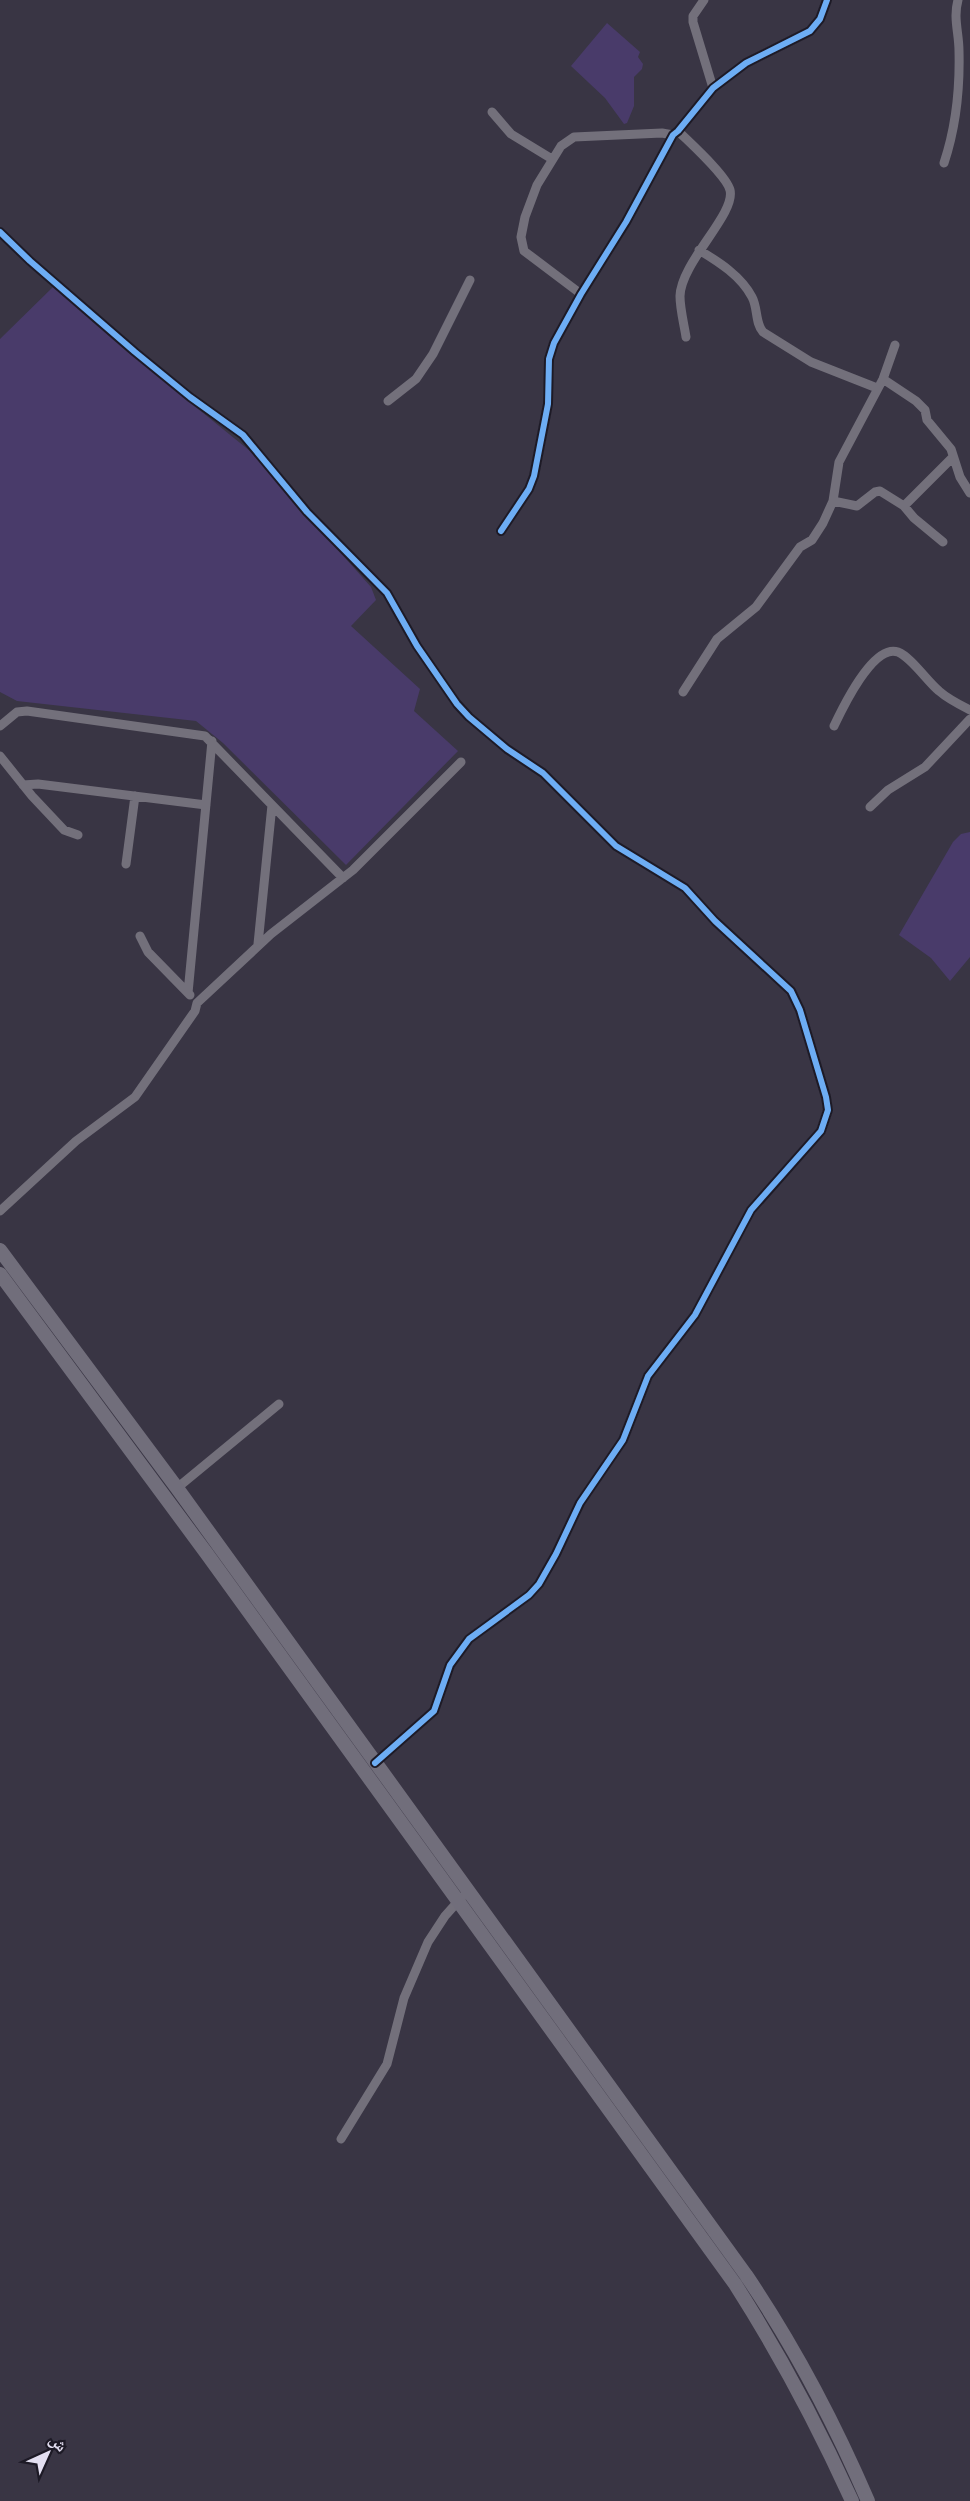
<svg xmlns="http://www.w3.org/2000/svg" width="970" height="2501" viewBox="0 0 970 2501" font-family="Manrope,'Noto Naskh Arabic',sans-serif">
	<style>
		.green { fill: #493b6a }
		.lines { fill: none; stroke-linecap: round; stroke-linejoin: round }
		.minor { stroke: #73707b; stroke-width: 9 }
		.secondary { stroke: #716e7b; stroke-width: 14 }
		.cycleway-casing { stroke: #1d1a26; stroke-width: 10 }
		.cycleway { stroke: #6dadf4; stroke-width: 6 }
	</style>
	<rect width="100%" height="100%" fill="#393544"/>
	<!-- green -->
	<path class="green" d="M607,23L640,52L638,57L643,64L642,69L634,77V106L627,123L624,124L605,98L571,66Z
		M53,287L124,349L250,451L371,587L376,600L351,626L420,689L414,711L458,751L346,865L223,743L196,721L17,701L0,692V339Z
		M970,832V957L950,981L931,958L899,935L953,842L961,834Z"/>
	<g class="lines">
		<!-- minor -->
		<path class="minor" d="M704,0L693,16V22L713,88
			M492,112L511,134L552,159
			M678,131C690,143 726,175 730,190C736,214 681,262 680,296C680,309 684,324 686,337
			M944,163C956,127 960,90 959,51C959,33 953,18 958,0
			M0,232L30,261L135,352L190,397L243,435L307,512L387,593L417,646L457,704L469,717L507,749L543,773L616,846L685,888L715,921L791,991L800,1010L826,1097L828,1110L821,1131L751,1210L695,1315L648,1376L623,1440L580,1503L556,1554L539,1584L529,1595L469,1639L450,1665L434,1711L375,1763
			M699,250C719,262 741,276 752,297C758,308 755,323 763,332L811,362L877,388
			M581,294L524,251L521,237L525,217L537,185L561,146L574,137L662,133L673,135
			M883,379L916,401L925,410L927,420L951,449L960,477L970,493
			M388,401L416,379L433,354L470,280
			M833,501L857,506L875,492L880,491L904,506L953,457
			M904,506L914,518L943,542
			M501,531L529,489L534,476L548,404L549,359L554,343L581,294L626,222L673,135L678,131L713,88L746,63L810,31L820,19L827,0
			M683,692L717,639L756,607L800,547L812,540L823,523L833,501L839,462L883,379L895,345
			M0,726L17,712L27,711L205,736L343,878
			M834,726C842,709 873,643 898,652C911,657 927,681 939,691C948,699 958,704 970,710
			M0,756L32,796L64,830L78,835
			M23,785L38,784L206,805
			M870,807L888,790L925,767L970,719
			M126,864L135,796
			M140,936L148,952L190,995
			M258,944L272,805
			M188,993L212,741
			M0,1211L76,1141L135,1097L195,1011L197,1003L271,934L353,870L461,762
			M177,1488L279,1404
			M341,2139L387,2064L404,1998L428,1942L445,1916L462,1897"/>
		<!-- secondary -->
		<path class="secondary" d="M0,1250L177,1488L746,2275C794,2346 834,2422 868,2501
			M0,1274L207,1554L735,2284C779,2353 818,2426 852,2501"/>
		<defs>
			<path id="cycleway" d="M0,232L30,261L135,352L190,397L243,435L307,512L387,593L417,646L457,704L469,717L507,749L543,773L616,846L685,888L715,921L791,991L800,1010L826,1097L828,1110L821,1131L751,1210L695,1315L648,1376L623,1440L580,1503L556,1554L539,1584L529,1595L469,1639L450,1665L434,1711L375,1763
				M501,531L529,489L534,476L548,404L549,359L554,343L581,294L626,222L673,135L678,131L713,88L746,63L810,31L820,19L827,0"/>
		</defs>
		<!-- cycleway casing -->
		<use href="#cycleway" class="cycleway-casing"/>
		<!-- cycleway -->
		<use href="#cycleway" class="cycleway"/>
	</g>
	<!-- north arrow -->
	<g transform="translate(48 2453) rotate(45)" stroke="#1d1a26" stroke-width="4.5" paint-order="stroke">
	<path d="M0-4.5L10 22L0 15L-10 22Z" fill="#e3dff1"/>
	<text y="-9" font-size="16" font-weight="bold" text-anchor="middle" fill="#e3dff1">ش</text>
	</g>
</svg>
